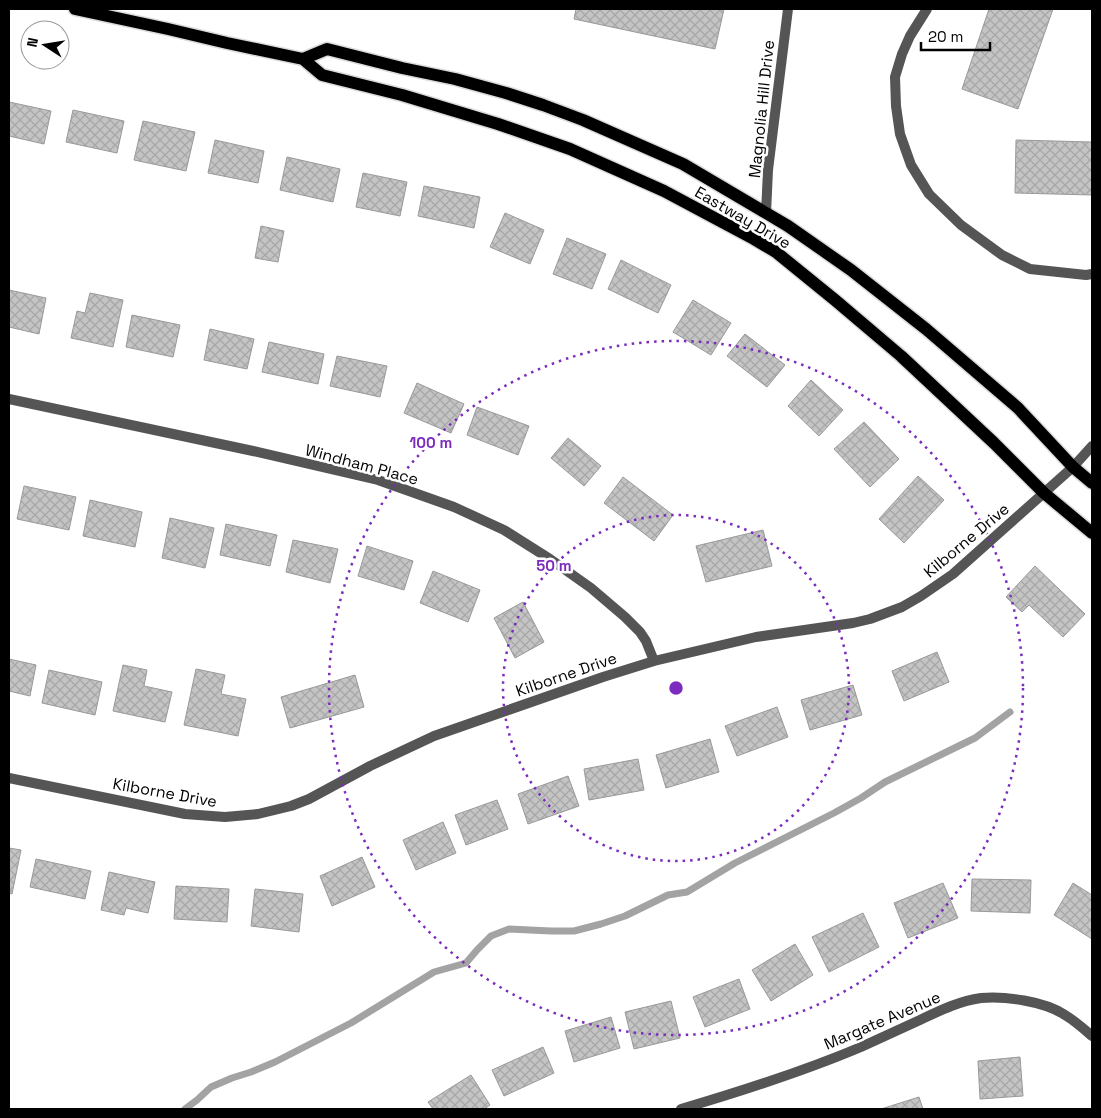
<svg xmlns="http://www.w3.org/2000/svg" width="1101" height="1118" viewBox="0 0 1101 1118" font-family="'Space Grotesk',sans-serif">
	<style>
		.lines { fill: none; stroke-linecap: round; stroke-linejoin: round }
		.stream { stroke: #a3a3a3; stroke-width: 7 }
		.building { fill: url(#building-cross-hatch); stroke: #999 }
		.primary-casing { stroke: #dbdbdb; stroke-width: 15 }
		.minor { stroke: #555; stroke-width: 10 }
		.tertiary { stroke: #555; stroke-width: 10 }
		.primary { stroke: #000; stroke-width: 12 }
		.ring { fill: none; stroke: #7b2cbf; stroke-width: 2.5; stroke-dasharray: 2.5 5 }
		.labels { text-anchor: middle; stroke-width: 5; stroke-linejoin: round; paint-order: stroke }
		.street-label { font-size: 16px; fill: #000; stroke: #fff }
		.centre { fill: #7b2cbf; stroke: #fff; stroke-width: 2.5 }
		.ring-label { font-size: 15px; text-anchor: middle; font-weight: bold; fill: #7b2cbf; stroke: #fff; stroke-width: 5; stroke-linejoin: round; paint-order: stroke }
	</style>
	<defs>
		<pattern id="building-cross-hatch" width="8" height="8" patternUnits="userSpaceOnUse" patternTransform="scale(1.25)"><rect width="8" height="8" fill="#c4c4c4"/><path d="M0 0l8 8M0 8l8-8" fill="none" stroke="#a7a7a7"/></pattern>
	</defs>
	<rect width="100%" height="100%" fill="#fff"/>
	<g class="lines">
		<!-- stream -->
		<path class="stream" d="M185,1109L197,1100L211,1087L232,1078L251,1072L275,1062L351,1023L434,972L466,963L477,950L491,936L509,929L551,931H574L601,924L625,916L668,895L687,892L735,863L834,813L861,798L885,782L975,738L1010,712"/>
	</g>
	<!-- building -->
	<path class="building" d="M576,9H724L715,49L574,19Z
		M989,9H1053L1018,109L962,89Z
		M9,102L51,111L44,144L9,136Z
		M73,110L124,121L117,153L66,142Z
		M143,121L195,132L186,171L134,160Z
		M215,140L264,151L258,183L208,173Z
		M1016,140L1092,142V195L1015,193Z
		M287,157L340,169L333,202L280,190Z
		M363,173L407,182L400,216L356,207Z
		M424,186L480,197L474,228L418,216Z
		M505,213L544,230L530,264L490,247Z
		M261,226L284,231L278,262L255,258Z
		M567,238L606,254L592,289L553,274Z
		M621,260L671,285L658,313L608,289Z
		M9,290L46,298L39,334L9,327Z
		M90,293L123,300L113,347L71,338L77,311L85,313Z
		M693,300L731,323L711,355L673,332Z
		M132,315L180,325L173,357L126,347Z
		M210,329L254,339L247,369L204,360Z
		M745,334L785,365L767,387L727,356Z
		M269,342L324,354L318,384L262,372Z
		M337,356L387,366L380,397L330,386Z
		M811,380L843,410L819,436L788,406Z
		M417,383L464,404L451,433L404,413Z
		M477,407L529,426L518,455L467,435Z
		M864,422L899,459L870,487L834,449Z
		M568,438L601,466L584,486L551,458Z
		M918,476L944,500L904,543L879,519Z
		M623,477L673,515L654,541L604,503Z
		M24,486L76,497L69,530L17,519Z
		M90,500L142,512L135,547L83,536Z
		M170,518L214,528L205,568L162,558Z
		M226,524L277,535L270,566L220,555Z
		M763,530L772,566L706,582L696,546Z
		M293,540L338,549L330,583L286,572Z
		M367,546L413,561L404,590L358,576Z
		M1035,566L1085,614L1063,637L1029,605L1022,612L1006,597Z
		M433,571L480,590L468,622L420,603Z
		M523,602L544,642L515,658L494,618Z
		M937,652L949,682L904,701L892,671Z
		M9,659L36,665L30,696L9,691Z
		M123,665L147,670L144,686L172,692L165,722L113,711Z
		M196,669L225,675L221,694L246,699L238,736L184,725Z
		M49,670L102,682L95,715L42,703Z
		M355,675L364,707L290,728L281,697Z
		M853,685L862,715L810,730L801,700Z
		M777,707L788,737L737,756L725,726Z
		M710,739L719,772L666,788L656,755Z
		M638,759L644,790L589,800L584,769Z
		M568,776L579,806L528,824L518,794Z
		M497,800L508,829L466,845L455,815Z
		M443,822L456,853L416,870L403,840Z
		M9,848L21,850L12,894L9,893Z
		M362,857L375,887L332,906L320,876Z
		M36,859L91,871L85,899L30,887Z
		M109,872L155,882L148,913L126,908L124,915L101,910Z
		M972,879L1031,880L1030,913L971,911Z
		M943,883L958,918L908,938L894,903Z
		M1073,883L1092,895V939L1054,915Z
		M176,886L229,889L227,922L174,919Z
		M255,889L303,894L299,932L251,926Z
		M863,913L879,947L829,972L812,937Z
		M795,944L813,975L771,1001L752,970Z
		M739,979L750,1009L705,1027L693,997Z
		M671,1001L680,1038L634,1049L625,1012Z
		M611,1017L620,1048L574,1062L565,1031Z
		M543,1047L554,1073L504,1096L492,1070Z
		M1020,1057L1023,1096L980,1099L978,1061Z
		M471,1075L490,1105L484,1109H433L428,1102Z
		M919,1097L923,1109H881Z"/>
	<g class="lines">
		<defs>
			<path id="primary" d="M75,9L168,29L227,43L303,59L322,75L402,95L498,124L570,149L664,191L754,239L776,252L835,300L901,356L994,443L1044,493L1092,533
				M303,59L327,49L402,68L455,79L506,93L543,105L583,120L683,164L788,226L851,270L926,329L1018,408L1073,467L1092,483"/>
		</defs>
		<!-- primary casing -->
		<use href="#primary" class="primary-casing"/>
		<!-- minor -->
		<path class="minor" d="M927,9L910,36L902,54L895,77L896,106L900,134L911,165L929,194L961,225L1002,255L1030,269L1086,275L1092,274
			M766,213L768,170L788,9
			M9,399L253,451L378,480L454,507L504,530L550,559L591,588L625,617L640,632L646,641L654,661
			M9,778L185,814L225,817L258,814L291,806L309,799L370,766L434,736L603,677L654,661L756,637L853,623L870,619L902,607L921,596L953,574L1073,467
			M681,1109C742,1091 802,1072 861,1047C881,1038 900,1029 920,1020C939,1011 959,1001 981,998C1005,996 1044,1001 1065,1015C1075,1021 1084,1029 1092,1036"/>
		<!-- tertiary -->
		<path class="tertiary" d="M1073,467L1092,446"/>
		<!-- primary -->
		<use href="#primary" class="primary"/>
	</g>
	<!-- distance rings -->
	<g class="ring">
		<circle cx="676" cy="688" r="173"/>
		<circle cx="676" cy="688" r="347"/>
	</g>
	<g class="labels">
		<!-- street labels -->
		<g class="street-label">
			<text transform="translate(761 109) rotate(-84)" y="6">Magnolia Hill Drive</text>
			<text transform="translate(743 217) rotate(30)" y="6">Eastway Drive</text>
			<text transform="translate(362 464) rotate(15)" y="6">Windham Place</text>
			<text transform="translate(966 540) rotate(-40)" y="6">Kilborne Drive</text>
			<text transform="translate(566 674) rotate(-19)" y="6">Kilborne Drive</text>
			<text transform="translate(165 792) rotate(10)" y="6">Kilborne Drive</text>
			<text transform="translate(882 1020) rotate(-23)" y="6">Margate Avenue</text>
		</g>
	</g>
	<circle cx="676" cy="688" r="8" class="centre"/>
	<g class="ring-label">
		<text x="431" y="448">100 m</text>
		<text x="554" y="571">50 m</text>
	</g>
	<!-- border -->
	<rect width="1101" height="1118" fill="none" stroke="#000000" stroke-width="20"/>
	<!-- north arrow -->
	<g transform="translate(45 45) rotate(282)"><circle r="24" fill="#ffffff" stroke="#999999"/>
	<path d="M0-4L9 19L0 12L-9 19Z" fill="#000000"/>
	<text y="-8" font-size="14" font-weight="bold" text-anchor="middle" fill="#000000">N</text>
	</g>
	<!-- scale -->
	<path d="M921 42v8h69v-8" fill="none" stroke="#000000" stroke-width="2.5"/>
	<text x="928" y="42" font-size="15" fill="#000000" stroke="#ffffff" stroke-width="4" paint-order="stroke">20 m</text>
</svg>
